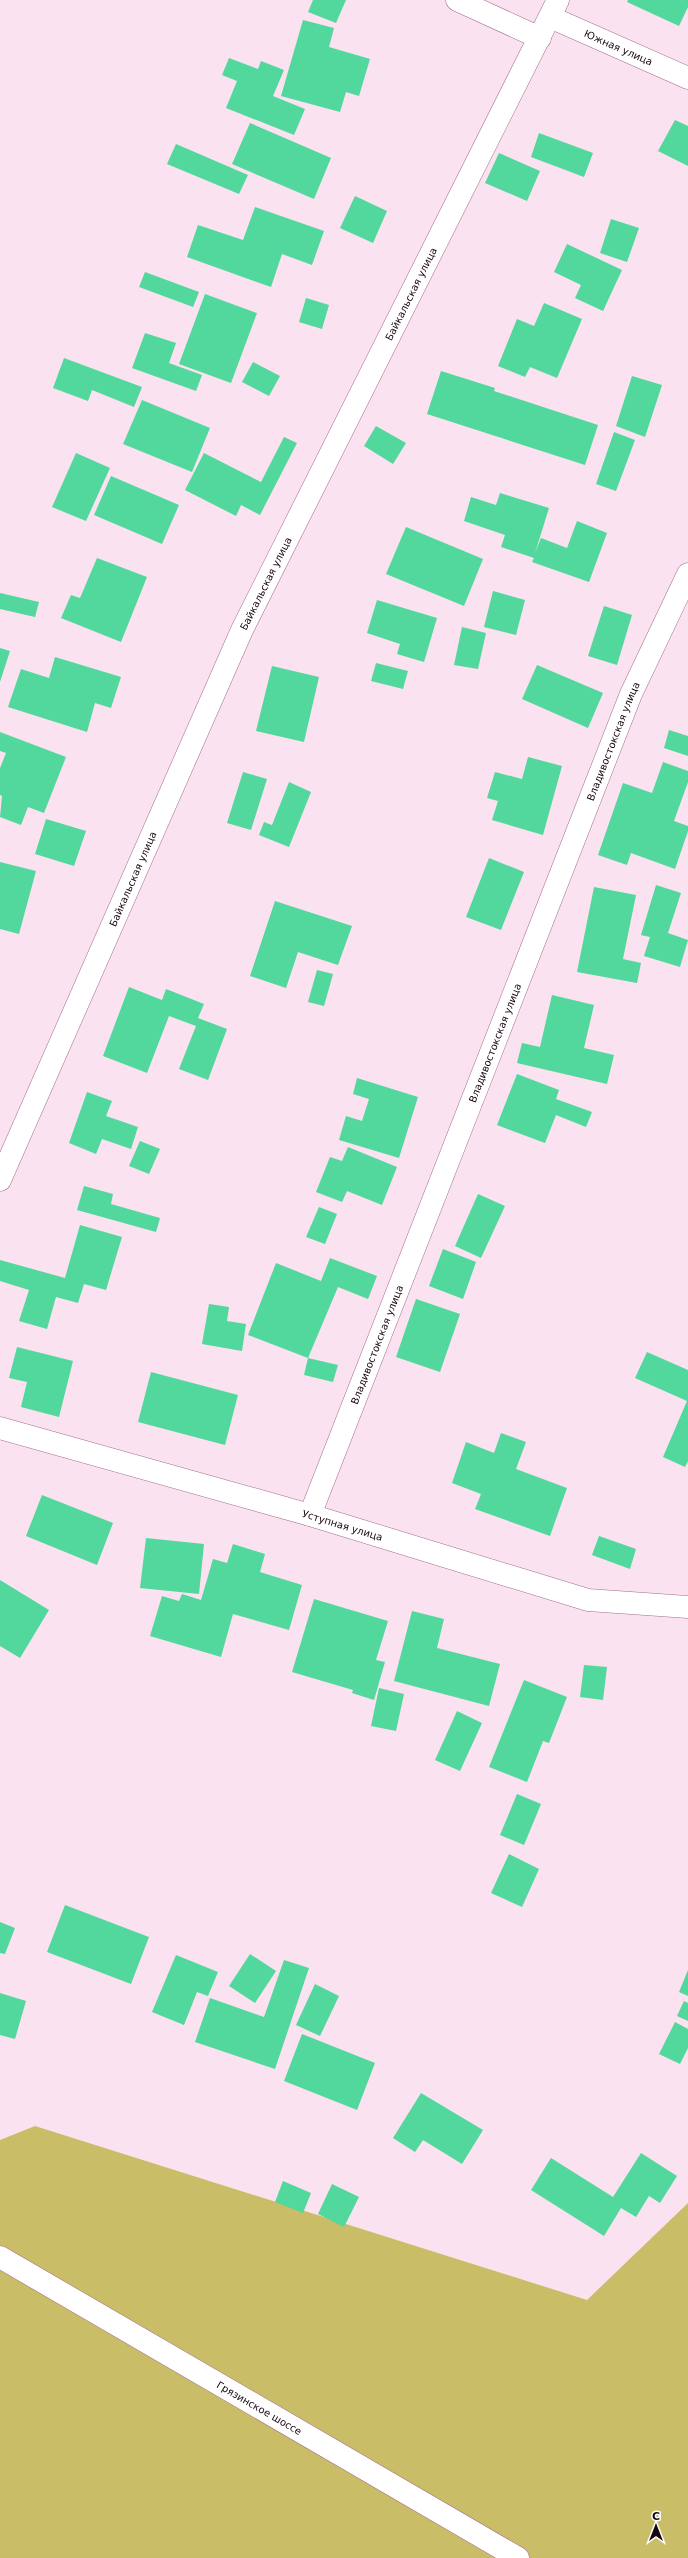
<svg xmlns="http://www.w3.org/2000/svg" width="688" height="2558" viewBox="0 0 688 2558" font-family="'DejaVu Sans',sans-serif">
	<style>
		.green { fill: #cabd67 }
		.building { fill: #52d79d }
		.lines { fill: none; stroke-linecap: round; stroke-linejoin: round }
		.minor-casing { stroke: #a36d8f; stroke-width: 23 }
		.major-casing { stroke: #a36d8f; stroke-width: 23 }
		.minor { stroke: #fff; stroke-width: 22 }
		.major { stroke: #fff; stroke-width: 22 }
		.labels { text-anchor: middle; stroke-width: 3; stroke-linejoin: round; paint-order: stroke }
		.street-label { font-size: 10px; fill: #170511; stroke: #fff }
	</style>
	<rect width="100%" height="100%" fill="#fae2f0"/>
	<!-- green -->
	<path class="green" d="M35,2126L587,2300L688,2203V2558H0V2140Z"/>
	<!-- building -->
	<path class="building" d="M313,0H346L336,23L308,12Z
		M628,0H688V7L679,26L627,2Z
		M303,20L334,28L329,47L370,59L359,96L346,92L340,112L281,96Z
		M229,58L258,69L261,61L284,70L273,96L305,109L294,135L226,108L237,81L222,75Z
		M675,120L688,126V166L658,151Z
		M250,123L331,158L314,199L232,164Z
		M539,133L593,153L584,177L531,157Z
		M176,144L248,175L239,194L167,164Z
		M499,153L540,171L527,201L485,183Z
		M355,196L387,211L373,243L340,228Z
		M255,207L324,231L312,265L282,254L271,287L187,257L198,225L243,240Z
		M611,219L639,228L627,262L600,253Z
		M567,244L622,270L603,311L575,298L581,285L554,272Z
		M145,272L199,292L193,307L139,287Z
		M205,294L257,313L231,383L179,364Z
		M306,298L329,305L322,329L299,322Z
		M544,303L582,319L557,378L530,367L525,377L498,366L517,319L534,326Z
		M145,333L176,343L169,363L202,375L196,391L132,368Z
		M64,358L142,387L134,407L92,390L88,401L53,388Z
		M253,362L280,376L269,396L242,382Z
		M441,371L495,388L494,391L598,425L585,465L427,414Z
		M632,376L662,385L645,437L616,426Z
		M142,400L210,428L192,472L123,444Z
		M376,426L406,443L393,464L364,446Z
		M614,432L635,440L616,491L596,484Z
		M284,437L297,443L260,515L241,505L236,516L185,490L204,453L261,482Z
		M76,453L110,468L86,521L52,507Z
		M111,476L179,505L162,544L94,515Z
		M500,493L549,508L535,553L541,538L567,548L577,521L607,533L589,582L532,562L534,558L501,547L505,535L464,521L471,497L496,505Z
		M406,527L483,559L464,606L386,574Z
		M97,558L147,577L121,642L61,618L71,595L80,598Z
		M493,591L525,600L516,635L484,627Z
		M0,593L39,602L35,617L0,609Z
		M377,600L437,618L424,662L397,654L400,644L367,633Z
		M604,606L632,615L617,665L588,656Z
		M462,627L486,633L478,669L454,665Z
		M0,648L10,651L0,682Z
		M55,657L121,677L111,708L95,703L87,732L8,707L21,669L49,678Z
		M376,663L408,671L403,689L371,681Z
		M537,665L603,693L588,728L522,699Z
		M272,666L319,677L304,742L256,731Z
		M669,730L688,736V756L664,748Z
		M0,732L66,757L44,813L28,807L21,825L0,817L2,796L0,795V768L6,753L0,751Z
		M528,757L562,766L543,835L492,820L498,801L487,798L495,772L522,779Z
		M663,762L688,771V782L674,821L688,826V831L675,869L631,853L627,865L598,855L623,783L652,793Z
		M243,772L267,779L251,830L227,823Z
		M289,782L311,792L289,847L259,835L264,822L272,825Z
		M46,819L86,831L74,866L35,854Z
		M489,858L524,872L501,930L466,917Z
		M0,862L36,871L19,934L0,929Z
		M656,885L681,893L668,933L688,940L680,967L644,956L650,937L641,935Z
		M594,887L636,895L623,959L641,963L637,983L577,972Z
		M275,901L352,926L338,965L298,952L286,988L250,976Z
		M317,970L333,974L324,1006L308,1002Z
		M129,987L162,1000L166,989L204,1004L198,1018L227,1029L208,1080L179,1069L196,1026L169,1016L147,1073L103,1056Z
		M552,995L594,1005L584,1048L614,1055L607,1084L517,1063L522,1043L540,1047Z
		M517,1074L559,1090L556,1099L592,1112L586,1127L556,1115L545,1143L497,1125Z
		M357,1078L418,1097L399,1158L339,1140L346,1116L362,1121L369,1099L353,1094Z
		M87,1092L112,1101L106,1116L138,1127L131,1149L102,1139L96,1154L69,1143Z
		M140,1141L160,1149L149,1174L129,1166Z
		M348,1147L397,1167L382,1205L347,1191L342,1202L316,1192L330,1157L342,1161Z
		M84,1186L113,1194L111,1204L160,1218L156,1232L77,1210Z
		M478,1194L505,1206L481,1258L455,1246Z
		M319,1207L337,1214L325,1244L306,1237Z
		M80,1225L122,1237L106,1290L84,1284L78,1303L56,1297L47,1329L19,1321L29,1290L0,1281V1260L65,1278Z
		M443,1249L476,1262L463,1299L429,1286Z
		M330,1258L377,1276L368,1299L338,1287L308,1358L248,1335L276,1263L321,1281Z
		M416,1299L460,1314L440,1372L396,1357Z
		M209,1304L229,1307L227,1321L246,1324L242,1351L202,1344Z
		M17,1347L73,1361L59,1417L21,1407L27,1382L9,1378Z
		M647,1352L688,1370V1461L685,1467L663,1457L687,1401L635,1378Z
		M308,1358L338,1365L333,1382L304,1375Z
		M151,1372L238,1395L225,1445L138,1422Z
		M501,1433L526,1442L516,1469L567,1488L550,1536L475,1509L481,1494L452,1483L466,1442L494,1453Z
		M42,1495L113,1523L97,1565L26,1536Z
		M599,1536L636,1549L630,1569L592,1555Z
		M146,1538L204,1544L199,1594L140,1588Z
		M233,1544L265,1554L260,1572L302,1585L289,1630L233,1614L221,1657L150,1636L162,1596L179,1601L182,1594L201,1600L213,1559L227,1563Z
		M0,1580L49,1610L20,1658L0,1646Z
		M314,1599L388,1621L376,1660L385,1662L374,1700L352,1693L353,1690L292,1672Z
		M412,1611L444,1619L437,1648L500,1664L489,1706L394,1681Z
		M584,1665L607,1667L603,1700L580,1697Z
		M524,1680L567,1697L549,1743L543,1741L527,1782L489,1767Z
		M379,1688L404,1694L396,1731L371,1726Z
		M457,1711L482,1723L460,1771L435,1760Z
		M517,1794L541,1804L524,1845L500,1835Z
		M509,1854L539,1869L522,1907L491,1893Z
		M65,1905L149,1937L131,1984L47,1952Z
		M0,1922L15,1928L5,1954L0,1953Z
		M250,1954L276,1971L255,2003L229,1986Z
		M176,1955L218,1972L208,1996L197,1992L184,2025L152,2012Z
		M284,1960L309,1968L275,2069L195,2042L210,1998L264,2017Z
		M688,1970V1996L679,1992Z
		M315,1984L339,1996L320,2036L296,2025Z
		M0,1993L26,2001L15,2039L0,2035Z
		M684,2001L688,2003V2021L677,2016Z
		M675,2022L688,2029V2048L680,2064L659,2054Z
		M302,2034L375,2063L357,2110L284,2081Z
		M421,2093L483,2130L462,2164L423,2140L415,2152L393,2138Z
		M641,2153L677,2176L660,2203L649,2196L636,2217L621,2208L604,2236L531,2190L551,2158L613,2197Z
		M283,2181L311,2193L303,2213L275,2202Z
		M332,2184L359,2197L344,2227L318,2214Z"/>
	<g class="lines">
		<defs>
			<g id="minor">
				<path d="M457,0L540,38"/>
				<path id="s1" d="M550,17L688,78"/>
				<path id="s2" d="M0,1180L242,630L558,0"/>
				<path id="s3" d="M0,1428L310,1515L588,1600L688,1607"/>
				<path id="s4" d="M310,1515L631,694L688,574"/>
			</g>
			<g id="major">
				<path id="s5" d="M0,2257L518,2558"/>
			</g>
		</defs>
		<!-- minor casing -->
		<use href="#minor" class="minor-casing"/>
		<!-- major casing -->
		<use href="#major" class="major-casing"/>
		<!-- minor -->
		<use href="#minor" class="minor"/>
		<!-- major -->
		<use href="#major" class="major"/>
	</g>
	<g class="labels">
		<!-- street labels -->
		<g class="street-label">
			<text dy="4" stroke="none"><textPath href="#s1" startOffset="75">Южная улица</textPath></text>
			<text dy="4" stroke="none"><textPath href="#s2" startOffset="977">Байкальская улица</textPath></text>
			<text dy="4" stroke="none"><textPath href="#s2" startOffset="653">Байкальская улица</textPath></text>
			<text dy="4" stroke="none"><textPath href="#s4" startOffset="831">Владивостокская улица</textPath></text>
			<text dy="4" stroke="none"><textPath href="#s2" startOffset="329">Байкальская улица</textPath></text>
			<text dy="4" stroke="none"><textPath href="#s4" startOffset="507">Владивостокская улица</textPath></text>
			<text dy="4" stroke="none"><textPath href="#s4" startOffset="183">Владивостокская улица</textPath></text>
			<text dy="4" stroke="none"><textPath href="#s3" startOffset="356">Уступная улица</textPath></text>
			<text dy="4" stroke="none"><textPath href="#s5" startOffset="300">Грязинское шоссе</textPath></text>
		</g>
	</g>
	<!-- north arrow -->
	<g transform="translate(656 2526)" stroke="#ffffff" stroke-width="3" paint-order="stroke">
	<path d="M0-3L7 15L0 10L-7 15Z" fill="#170511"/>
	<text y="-6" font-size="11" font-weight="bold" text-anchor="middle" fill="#170511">С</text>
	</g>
</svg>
